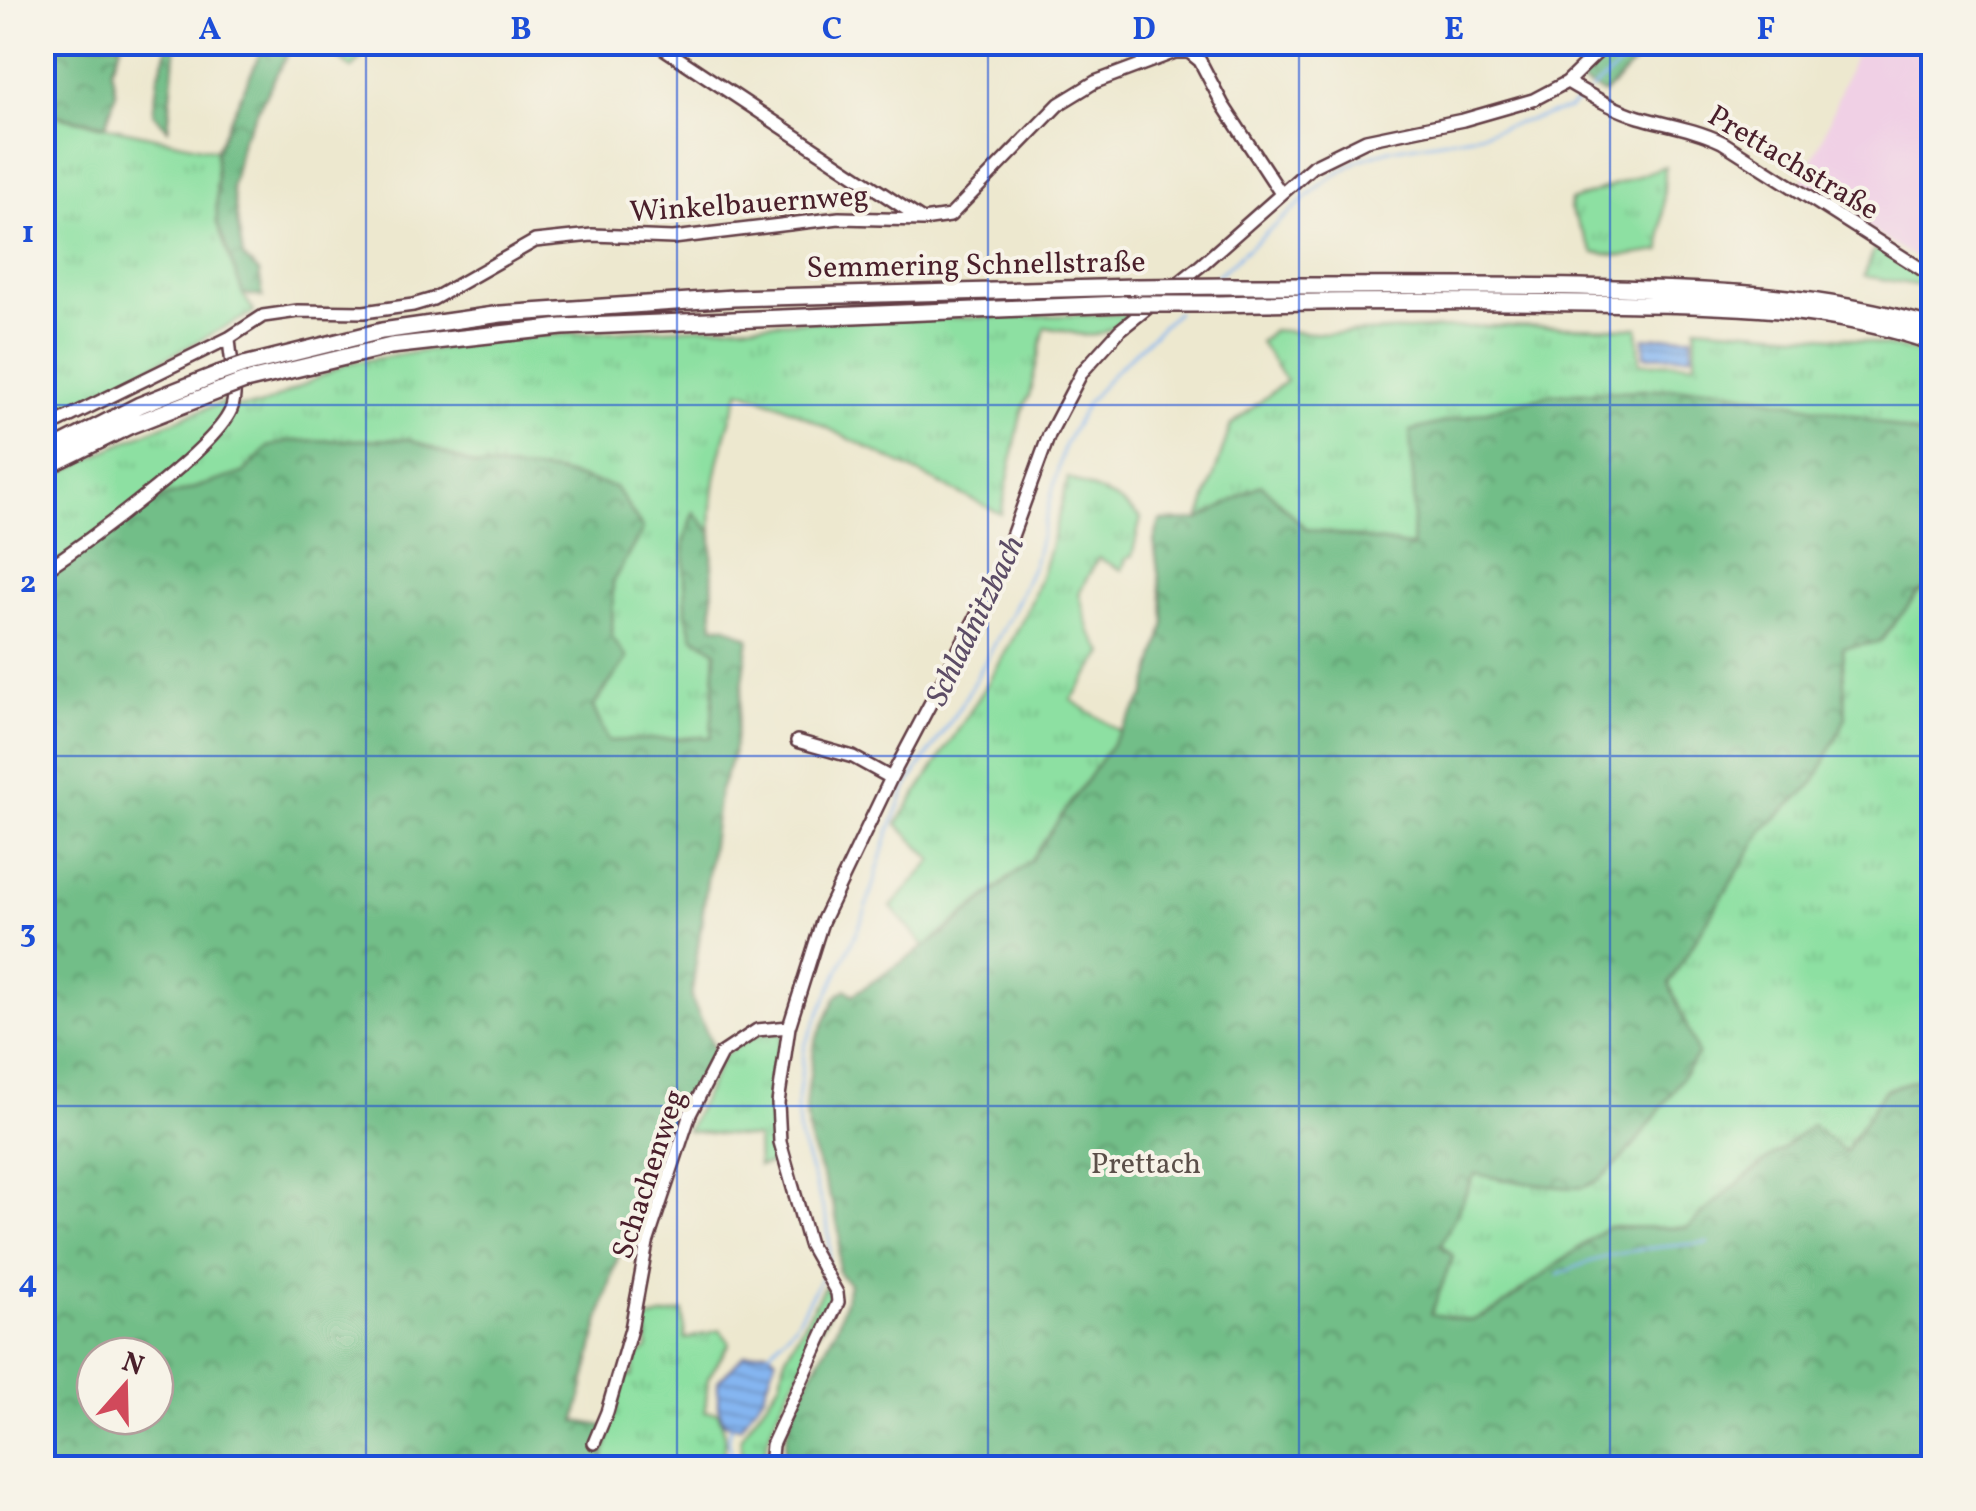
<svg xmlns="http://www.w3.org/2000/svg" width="1976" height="1511" viewBox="0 0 1976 1511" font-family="Vollkorn,serif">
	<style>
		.built { fill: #f0d0e5 }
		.grass { fill: url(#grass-tufts); stroke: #6c8066; stroke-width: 2.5 }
		.forest { fill: url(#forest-crowns); stroke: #5e6e5a; stroke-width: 2.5; fill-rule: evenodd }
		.water { fill: url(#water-rules); stroke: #686a8e; stroke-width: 2.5 }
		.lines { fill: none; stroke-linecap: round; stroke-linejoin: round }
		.stream { stroke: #85b6f1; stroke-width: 2.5 }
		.minor-casing { stroke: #623d44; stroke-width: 16 }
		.highway-casing { stroke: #623d44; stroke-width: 20 }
		.minor { stroke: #fff; stroke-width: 11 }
		.highway { stroke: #fff; stroke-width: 15 }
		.highway-bridge-casing { stroke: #623d44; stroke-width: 20; stroke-linecap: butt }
		.highway-bridge { stroke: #fff; stroke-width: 15 }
		.grid { fill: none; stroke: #1d4ed8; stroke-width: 2.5; stroke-opacity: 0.55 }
		.labels { text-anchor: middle; stroke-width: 8; stroke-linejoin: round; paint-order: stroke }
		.street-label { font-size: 30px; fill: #4a1f2b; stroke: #f7f3e8 }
		.park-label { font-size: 30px; fill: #5b4f49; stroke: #f7f3e8 }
		.water-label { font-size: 32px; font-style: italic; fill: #5c4c66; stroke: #f7f3e8 }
		.neatline { fill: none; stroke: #1d4ed8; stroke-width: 4 }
		.grid-label { font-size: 32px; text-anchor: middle; font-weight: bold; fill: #1d4ed8 }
	</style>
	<defs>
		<pattern id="grass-tufts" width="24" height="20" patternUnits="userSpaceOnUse" patternTransform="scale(2.5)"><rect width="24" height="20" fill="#8de0a2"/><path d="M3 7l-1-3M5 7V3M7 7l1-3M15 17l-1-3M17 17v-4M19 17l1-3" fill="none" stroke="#7bc08c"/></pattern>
		<pattern id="forest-crowns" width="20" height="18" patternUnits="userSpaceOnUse" patternTransform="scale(2.5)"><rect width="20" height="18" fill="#72be88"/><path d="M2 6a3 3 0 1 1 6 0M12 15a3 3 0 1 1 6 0" fill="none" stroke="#609a6f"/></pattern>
		<pattern id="water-rules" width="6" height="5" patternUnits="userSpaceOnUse" patternTransform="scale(2.5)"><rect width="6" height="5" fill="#85b6f1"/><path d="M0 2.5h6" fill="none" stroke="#6f93c3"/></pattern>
	</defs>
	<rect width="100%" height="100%" fill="#f7f3e8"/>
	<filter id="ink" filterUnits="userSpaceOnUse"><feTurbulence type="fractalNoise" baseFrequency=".01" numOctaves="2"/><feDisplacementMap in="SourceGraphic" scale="20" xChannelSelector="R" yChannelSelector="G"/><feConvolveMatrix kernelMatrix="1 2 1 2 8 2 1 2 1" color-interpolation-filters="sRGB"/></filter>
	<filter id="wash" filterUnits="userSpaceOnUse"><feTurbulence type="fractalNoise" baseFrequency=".0048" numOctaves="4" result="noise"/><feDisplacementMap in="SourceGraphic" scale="40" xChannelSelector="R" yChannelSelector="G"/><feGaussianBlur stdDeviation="2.25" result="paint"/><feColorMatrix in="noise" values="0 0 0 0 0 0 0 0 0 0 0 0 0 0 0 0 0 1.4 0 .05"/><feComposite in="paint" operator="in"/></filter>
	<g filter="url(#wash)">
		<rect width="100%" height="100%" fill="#ede8cf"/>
		<!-- built -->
		<path class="built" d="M1859,43H1933V269L1800,186L1823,137Z"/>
		<!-- grass -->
		<path class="grass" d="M321,43H372L352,69Z
			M43,113L216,150L217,223L243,294L254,312L43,423Z
			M1665,166L1661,251L1624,256L1594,253L1570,209L1571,201Z
			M1875,248L1933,283V288L1864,276Z
			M1131,314C1093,346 1090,335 1045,327L1029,396L1021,414L1001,514L781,405L740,390C724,438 709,482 712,533L694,513L686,613L693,636L716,651L711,738L608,742L593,707L627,658L612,637L613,581L643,529L615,488L557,472L476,466L410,439L268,447L243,473L139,505L43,576V483C104,450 167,421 233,399V407L260,406L348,363L514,337L810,321Z
			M1493,326L1638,328L1640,363L1695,362L1696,326L1847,338L1927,354L1933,357V439L1858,416L1414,493L1413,547L1306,529L1261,485L1199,520L1231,425L1286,381L1260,342L1273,330L1326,334Z
			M1068,478L1117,499L1141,518L1132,556L1126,559L1122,570L1098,558L1079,593L1090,632L1104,653L1071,700L1121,732L1030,861L925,947L891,907L933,860L897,824C942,752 995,681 1030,604C1048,564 1057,520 1068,478Z
			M1933,586V1074L1885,1090L1844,1152L1812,1126L1727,1192L1687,1228L1607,1227L1496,1310L1471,1321L1431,1314L1453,1256L1441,1245L1475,1173L1504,1180L1669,983L1763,830L1815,781L1846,717L1842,648L1880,642L1918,593Z
			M759,1033H783C775,1076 769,1119 780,1163L758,1166L757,1138L687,1131L724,1055Z
			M824,1287L831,1290C834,1310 822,1330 807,1344L810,1352C793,1386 762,1430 764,1468H741V1437L781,1381L785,1358Z
			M683,1311L685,1339L720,1330L730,1343L708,1378L705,1412H717C727,1432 726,1447 721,1468H601L625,1375L632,1376L637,1355L648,1349L647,1330L636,1329L637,1322Z"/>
		<!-- forest -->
		<path class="forest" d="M1619,42L1654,43L1604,94L1581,82Z
			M42,43H122L111,69L116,93L106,125L43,113Z
			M169,43H176L168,129L153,113L158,77Z
			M265,43H293L242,140L232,187L243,257L259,272L263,297L243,294L217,223L216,150Z
			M1710,387L1858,416L1933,439V586L1918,593L1880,642L1842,648L1846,717L1815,782L1763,830L1669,983L1698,1054C1676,1085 1620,1179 1583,1187C1562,1191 1497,1178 1475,1174L1441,1245L1453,1256L1431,1314L1471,1321L1496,1310L1607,1227L1687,1228L1727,1192L1812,1125L1845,1152L1885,1090L1933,1074V1468H788C771,1433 823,1358 838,1323C843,1310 846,1297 849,1284L838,1272L840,1236L834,1208L811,1145L805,1108L815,1042L836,997L846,989L853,995L945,933L1030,861L1145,696L1165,623L1154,541L1160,521L1199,520L1261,484L1306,529L1412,547L1414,493L1410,431L1552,394Z
			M410,439L476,466L555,472L615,487L643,529L613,581L612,637L627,658L593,707L608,741L711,737L716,651L693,636L686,613L684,543L694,512L712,533L713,626H725L749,638L733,755L719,793L691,998L715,1051L678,1129L669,1128C622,1224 599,1316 576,1421L609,1427L601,1468H43L42,576L139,505L243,473L268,447L287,441ZM95,1356H155V1416H95Z"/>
		<!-- water -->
		<path class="water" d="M1692,336V355L1645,356L1644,338Z
			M767,1350L776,1358L764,1394L740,1427L724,1423L718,1407V1381L744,1355Z"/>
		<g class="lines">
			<!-- stream -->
			<path class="stream" d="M1591,90L1619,67L1640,42
				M1212,280L1325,182L1359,160L1392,149L1472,136L1569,109L1585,95
				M826,1268L830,1248L827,1220L800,1138L797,1108L805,1045L864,915L889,832L907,786L963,702L1012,612L1034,564L1064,446L1087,403L1113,373L1177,312
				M1558,1275C1605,1251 1657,1246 1709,1243
				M768,1354L795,1324L823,1275
				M731,1426L728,1437L734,1468"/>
		</g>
	</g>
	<g filter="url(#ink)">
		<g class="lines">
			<defs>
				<path id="minor" d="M654,42L921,219
					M1567,82C1590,95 1613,109 1639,117C1667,125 1695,129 1722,142L1934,277
					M42,430L229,338L263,316L298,311L364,312L413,305L433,299L535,241L592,235L673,238L839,218L923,220L950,216L1059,104L1095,82L1175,52H1189L1200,61L1223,105L1280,192
					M42,572C81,546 220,446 232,407C238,387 230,358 229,338
					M797,741L853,757L891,778
					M594,1443L607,1412L631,1329L647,1243L690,1114L721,1054L757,1030L789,1027
					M770,1468L772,1445L838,1302L837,1293L809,1244L780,1142L778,1103L789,1027L822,922L891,778L997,577L1049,435L1082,372L1120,330L1200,266L1313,166L1366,140L1463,120L1533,100L1567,82L1608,42"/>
				<path id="highway" d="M1231,286C1347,286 1464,285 1580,287C1704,290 1814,292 1934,327
					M1216,304C1340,301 1464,301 1588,303C1703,305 1824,303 1934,343
					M244,365L382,331L501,314L733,298L1136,287
					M245,381L391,346L562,327L1123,304
					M42,455L140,405L218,374
					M42,469L129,426L221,390"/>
			</defs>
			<!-- minor casing -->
			<use href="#minor" class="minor-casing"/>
			<!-- highway casing -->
			<use href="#highway" class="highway-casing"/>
			<!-- minor -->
			<use href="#minor" class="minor"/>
			<!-- highway -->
			<use href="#highway" class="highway"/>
			<defs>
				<path id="highway-bridge" d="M1136,287L1231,286
					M1123,304H1216
					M218,374L244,365
					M221,390L245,381"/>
			</defs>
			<!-- highway-bridge casing -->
			<use href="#highway-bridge" class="highway-bridge-casing"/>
			<!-- highway-bridge -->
			<use href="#highway-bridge" class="highway-bridge"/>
		</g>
	</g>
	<!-- grid -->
	<path class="grid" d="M366,42V1468M677,42V1468M988,42V1468M1299,42V1468M1610,42V1468M42,405H1934M42,756H1934M42,1106H1934"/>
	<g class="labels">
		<!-- street labels -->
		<g class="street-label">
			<text transform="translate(1794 162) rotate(31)" y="10">Prettachstraße</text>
			<text transform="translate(749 203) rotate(-4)" y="10">Winkelbauernweg</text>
			<text transform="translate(976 264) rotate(-1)" y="10">Semmering Schnellstraße</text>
			<text transform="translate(648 1174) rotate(-72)" y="10">Schachenweg</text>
		</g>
		<!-- park labels -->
		<g class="park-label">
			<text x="1146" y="1173">Prettach</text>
		</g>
		<!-- water labels -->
		<g class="water-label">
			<text transform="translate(974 620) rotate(-64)" y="11">Schladnitzbach</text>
		</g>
	</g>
	<!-- margin -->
	<rect width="1976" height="1511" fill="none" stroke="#f7f3e8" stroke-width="110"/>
	<!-- north arrow -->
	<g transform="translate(125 1386) rotate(20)"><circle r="48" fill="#f7f3e8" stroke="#b29e9c" stroke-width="2.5"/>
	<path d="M0-8L18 38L0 25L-18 38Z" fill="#d1495b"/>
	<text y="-15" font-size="28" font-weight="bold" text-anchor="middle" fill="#4a1f2b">N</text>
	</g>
	<rect x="55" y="55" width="1866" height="1401" class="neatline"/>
	<g class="grid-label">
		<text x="210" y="39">A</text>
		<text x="521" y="39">B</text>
		<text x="832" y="39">C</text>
		<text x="1144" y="39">D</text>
		<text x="1454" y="39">E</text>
		<text x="1766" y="39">F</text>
		<text x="28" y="242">1</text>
		<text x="28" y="592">2</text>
		<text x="28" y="942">3</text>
		<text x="28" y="1292">4</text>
	</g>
</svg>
